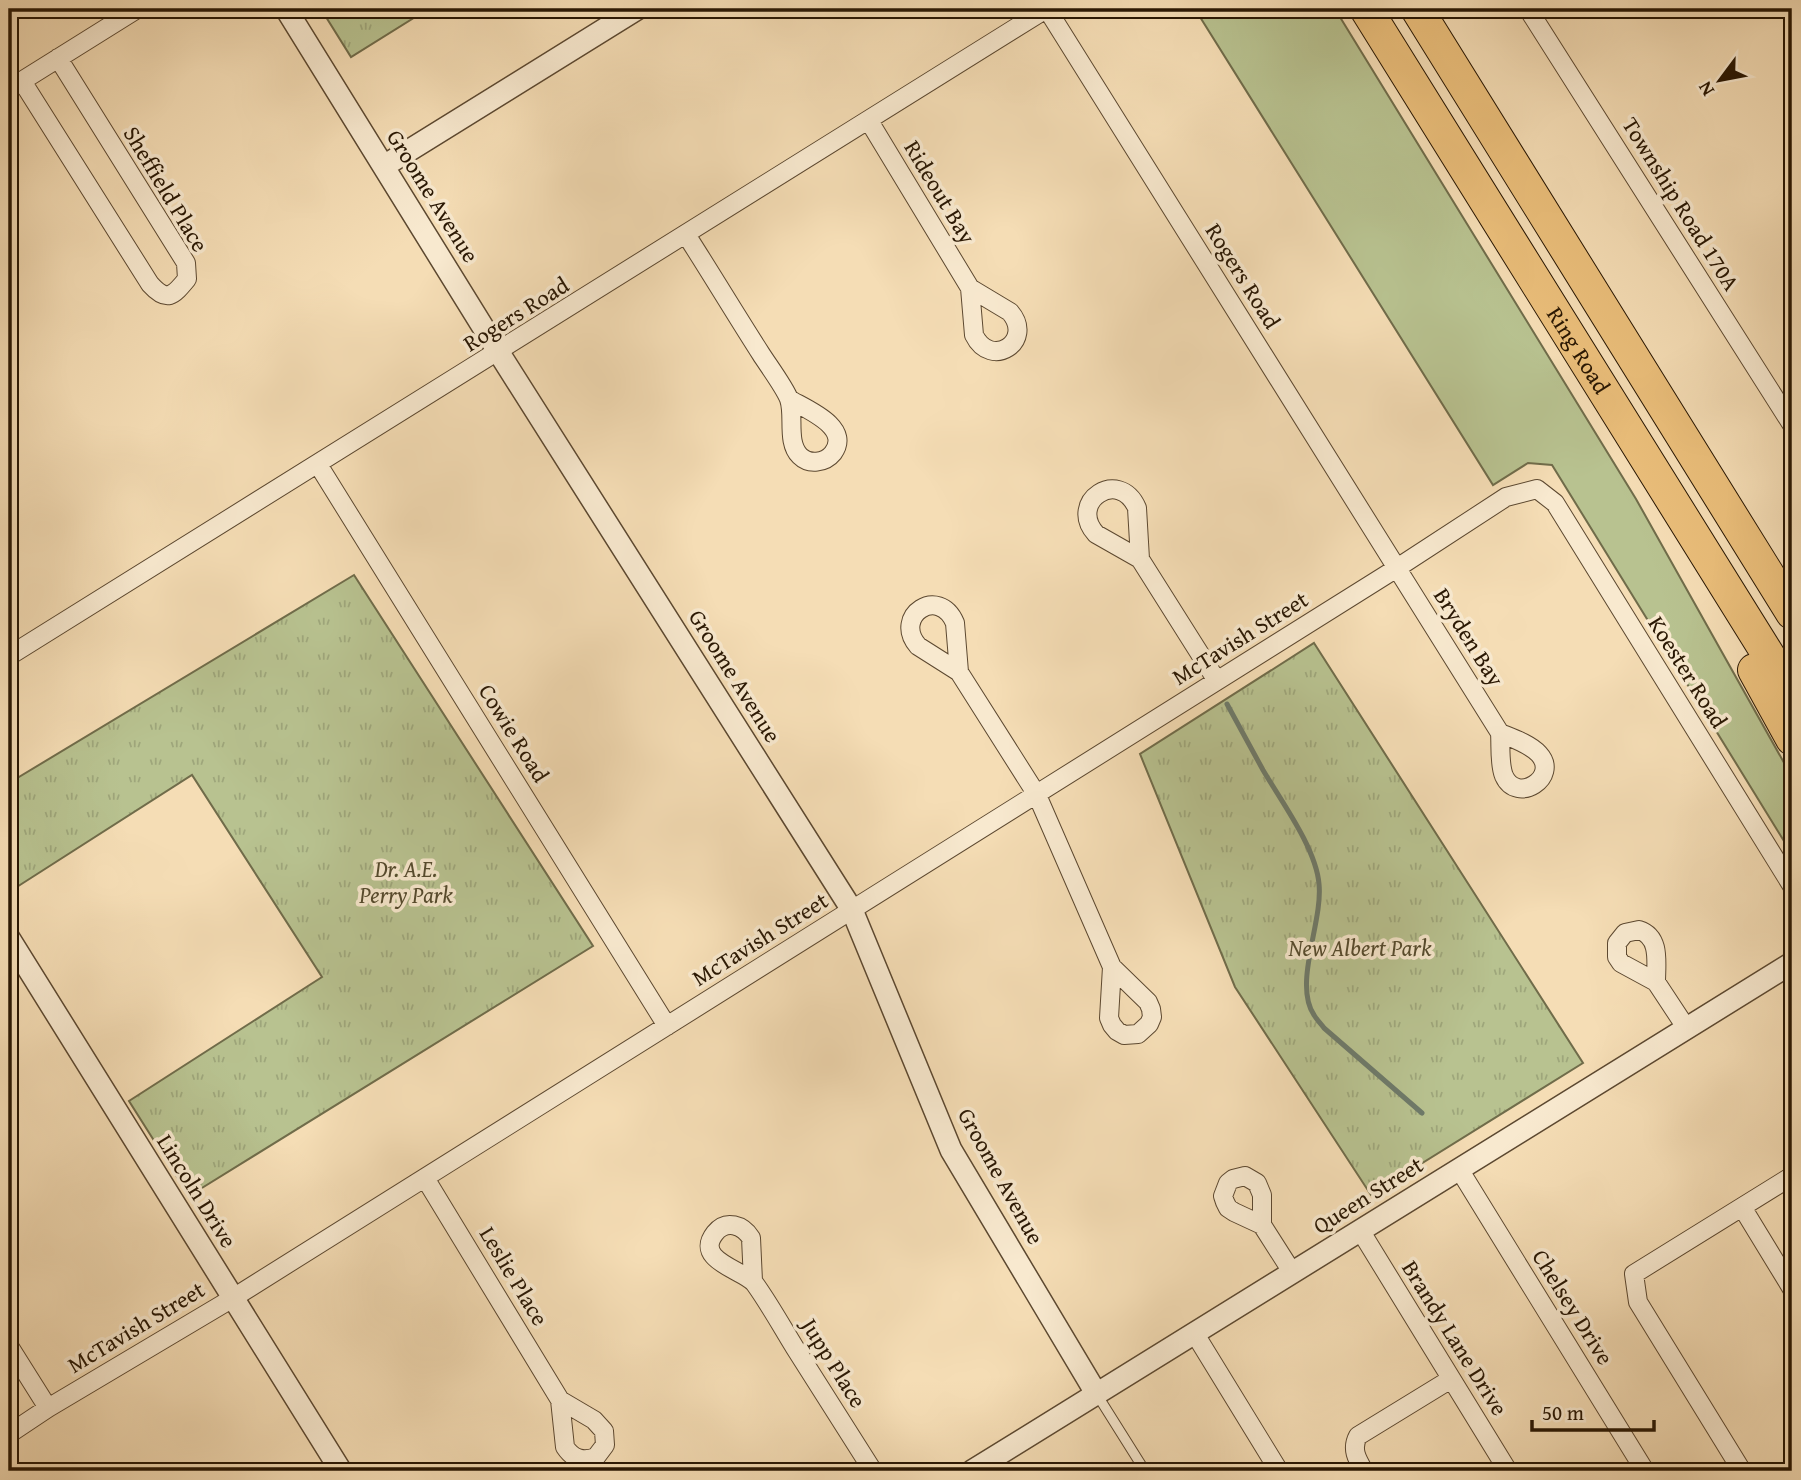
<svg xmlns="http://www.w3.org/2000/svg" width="1801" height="1480" viewBox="0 0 1801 1480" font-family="'Gentium Book Plus',serif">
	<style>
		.grass { fill: #b8c290; stroke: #706c4a; stroke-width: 2 }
		.park { fill: url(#park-tufts); stroke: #706c4a; stroke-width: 2 }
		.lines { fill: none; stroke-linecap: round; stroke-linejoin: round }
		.stream { stroke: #6e7a6a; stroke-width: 5 }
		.service-casing { stroke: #5c4830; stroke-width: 11 }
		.minor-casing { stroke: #5c4830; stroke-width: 20 }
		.tertiary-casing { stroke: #5c4830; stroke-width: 24 }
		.motorway-casing { stroke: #291703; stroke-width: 34 }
		.service { stroke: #f8e9cf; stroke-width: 9 }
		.minor { stroke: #f8e9cf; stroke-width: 18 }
		.tertiary { stroke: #f8e9cf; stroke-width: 21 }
		.motorway { stroke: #eabe7a; stroke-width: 32 }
		.labels { text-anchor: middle; stroke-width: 7; stroke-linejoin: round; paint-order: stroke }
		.street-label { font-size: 23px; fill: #291703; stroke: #f8e9cf }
		.park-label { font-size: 23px; font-style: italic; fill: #544a2d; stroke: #f8e9cf }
	</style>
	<defs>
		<pattern id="park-tufts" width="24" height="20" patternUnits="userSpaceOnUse" patternTransform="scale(1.75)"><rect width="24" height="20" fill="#b8c290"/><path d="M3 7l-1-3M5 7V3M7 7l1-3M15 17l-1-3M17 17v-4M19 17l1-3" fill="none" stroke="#9ea67b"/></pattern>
	</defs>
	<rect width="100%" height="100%" fill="#f5ddb5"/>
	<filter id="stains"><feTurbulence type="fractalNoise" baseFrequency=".00286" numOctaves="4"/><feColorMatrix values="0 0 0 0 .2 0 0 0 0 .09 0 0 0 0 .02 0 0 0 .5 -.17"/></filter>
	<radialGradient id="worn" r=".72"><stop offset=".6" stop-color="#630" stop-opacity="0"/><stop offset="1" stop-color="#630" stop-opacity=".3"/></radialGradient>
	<!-- grass -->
	<path class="grass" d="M1195,9H1335L1636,499L1792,777V854L1552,465L1528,463L1493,485Z"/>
	<!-- park -->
	<path class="park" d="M321,9H428L351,57Z
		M354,575L593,946L189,1196L129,1101L322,977L192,775L9,892V783Z
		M1314,643L1583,1063L1371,1195L1235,987L1140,754Z"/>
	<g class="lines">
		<!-- stream -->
		<path class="stream" d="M1227,704C1239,726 1251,748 1263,770C1281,801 1316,848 1319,884C1323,922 1293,984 1314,1015C1317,1020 1321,1024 1324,1028L1422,1113"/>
		<defs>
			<path id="service" d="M1096,1393L1145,1471"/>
			<path id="minor" d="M1047,9L1500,733C1501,746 1499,764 1504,776C1517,805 1560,777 1539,754C1530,744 1512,738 1500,733
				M1528,9L1792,425
				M22,81L150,284C167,303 173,296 187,279L186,263L58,58
				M9,89L137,9
				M869,121L970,288L974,335C991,370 1035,341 1010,312L970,288
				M687,236C712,275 736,315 761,354C768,365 785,388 789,399C795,416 786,442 800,456C809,465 825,463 833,453C852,427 806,409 789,399
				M319,466L667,1026
				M1140,559L1137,508C1119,467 1067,502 1096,534L1140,559L1217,681
				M9,656C356,443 701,226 1046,9
				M959,672L955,623C939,585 892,616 918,646L959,672L1037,795L1112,967L1148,1002L1151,1009L1152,1017L1149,1024L1138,1034L1124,1035L1117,1031L1112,1025L1109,1018L1112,967
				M1656,982C1656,963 1661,937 1639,930L1625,933L1617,943V957L1621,963L1656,982L1687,1029
				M1459,1169L1645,1471
				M425,1178L560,1400L565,1447C573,1459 583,1462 596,1457L605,1445L604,1431L594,1420L560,1400
				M1742,1207L1792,1289
				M1262,1225V1195L1257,1183L1245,1176L1233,1179L1228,1183L1223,1196L1225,1202L1228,1208L1234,1212L1262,1225L1292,1272
				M1360,1230L1508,1471
				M753,1281L751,1238C743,1225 726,1219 715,1233C693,1261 745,1270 755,1284C770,1305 782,1327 795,1348C821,1389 847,1430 873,1471
				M1195,1334L1279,1471
				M9,1346L48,1408
				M9,1434L48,1408L233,1298L1397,568L1506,497L1537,489L1555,503L1792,886
				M1364,1471C1357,1459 1351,1449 1358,1436L1451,1379
				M1742,1471L1638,1302L1634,1274L1792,1176"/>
			<path id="tertiary" d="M286,9L499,353L852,910L951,1150L1096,1393
				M384,166L637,9
				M9,938L341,1471
				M972,1471L1792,963"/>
			<g id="motorway">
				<path id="s1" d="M1366,9L1792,693"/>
				<path d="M1417,9L1792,613"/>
				<path d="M1754,670L1792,739"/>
			</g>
		</defs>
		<!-- service casing -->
		<use href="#service" class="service-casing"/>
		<!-- minor casing -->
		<use href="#minor" class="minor-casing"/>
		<!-- tertiary casing -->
		<use href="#tertiary" class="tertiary-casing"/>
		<!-- motorway casing -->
		<use href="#motorway" class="motorway-casing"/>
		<!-- service -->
		<use href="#service" class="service"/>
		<!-- minor -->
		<use href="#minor" class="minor"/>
		<!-- tertiary -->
		<use href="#tertiary" class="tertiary"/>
		<!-- motorway -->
		<use href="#motorway" class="motorway"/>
	</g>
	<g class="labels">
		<!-- street labels -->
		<g class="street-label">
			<text transform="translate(166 189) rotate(59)" y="8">Sheffield Place</text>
			<text transform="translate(940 192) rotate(59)" y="8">Rideout Bay</text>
			<text transform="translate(433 196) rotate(58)" y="8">Groome Avenue</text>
			<text transform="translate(1681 204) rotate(58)" y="8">Township Road 170A</text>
			<text transform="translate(1243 276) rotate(58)" y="8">Rogers Road</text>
			<text transform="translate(516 314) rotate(-32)" y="8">Rogers Road</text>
			<text dy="8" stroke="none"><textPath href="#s1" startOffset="402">Ring Road</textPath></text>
			<text transform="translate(1469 637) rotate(58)" y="8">Bryden Bay</text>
			<text transform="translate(1240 638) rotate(-32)" y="8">McTavish Street</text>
			<text transform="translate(1688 672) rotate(58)" y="8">Koester Road</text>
			<text transform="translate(735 676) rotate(58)" y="8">Groome Avenue</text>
			<text transform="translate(514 733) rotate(58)" y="8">Cowie Road</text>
			<text transform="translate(760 939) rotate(-32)" y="8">McTavish Street</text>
			<text transform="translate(1001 1176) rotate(61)" y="8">Groome Avenue</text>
			<text transform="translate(197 1191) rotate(58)" y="8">Lincoln Drive</text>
			<text transform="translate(1368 1195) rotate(-32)" y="8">Queen Street</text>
			<text transform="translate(514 1276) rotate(59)" y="8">Leslie Place</text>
			<text transform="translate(1573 1307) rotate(58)" y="8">Chelsey Drive</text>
			<text transform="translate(136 1327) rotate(-31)" y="8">McTavish Street</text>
			<text transform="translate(1455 1338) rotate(58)" y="8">Brandy Lane Drive</text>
			<text transform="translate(834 1363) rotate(58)" y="8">Jupp Place</text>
		</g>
		<!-- park labels -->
		<g class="park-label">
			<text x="406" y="877">Dr. A.E.<tspan x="406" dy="26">Perry Park</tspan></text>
			<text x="1360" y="956">New Albert Park</text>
		</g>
	</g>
	<!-- margin -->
	<rect width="1801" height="1480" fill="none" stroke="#f5ddb5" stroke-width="35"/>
	<rect x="10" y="10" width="1780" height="1459" fill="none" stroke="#291703" stroke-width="3.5"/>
	<rect x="18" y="18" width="1766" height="1445" fill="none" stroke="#291703" stroke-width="2"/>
	<!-- north arrow -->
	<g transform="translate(1720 80) rotate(238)" stroke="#f8e9cf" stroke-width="5" paint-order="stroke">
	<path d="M0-5L12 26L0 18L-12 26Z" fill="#291703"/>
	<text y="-10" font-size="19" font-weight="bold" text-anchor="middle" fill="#291703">N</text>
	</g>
	<!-- scale -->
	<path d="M1532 1420v10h122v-10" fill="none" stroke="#291703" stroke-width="3.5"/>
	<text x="1542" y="1420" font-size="21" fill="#291703" stroke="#f8e9cf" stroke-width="5" paint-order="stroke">50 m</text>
	<rect width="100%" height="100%" filter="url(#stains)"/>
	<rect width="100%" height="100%" fill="url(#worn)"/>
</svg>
